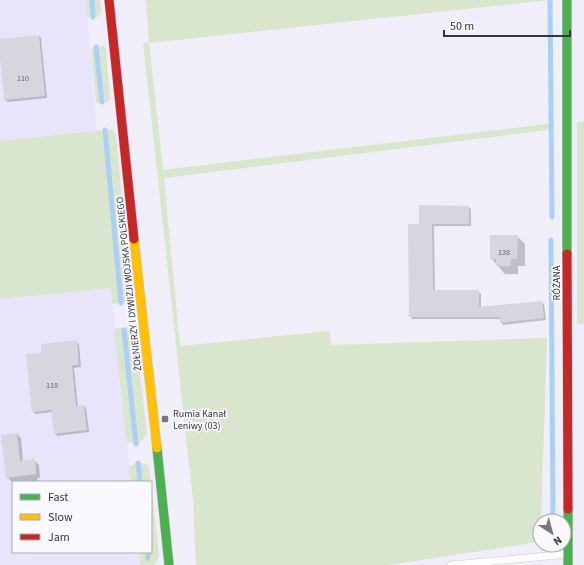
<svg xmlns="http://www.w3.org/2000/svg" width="584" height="565" viewBox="0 0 584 565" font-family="'Source Sans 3',sans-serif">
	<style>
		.built { fill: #e8e4fb }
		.green { fill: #d9e5cc }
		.shadow { fill: #0003 }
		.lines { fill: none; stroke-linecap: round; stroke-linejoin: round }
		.stream { stroke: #abd0f5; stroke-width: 5 }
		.building { fill: #d7d6df }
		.lane-casing { stroke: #cdcbd5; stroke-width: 8 }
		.fast-casing { stroke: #cdcbd5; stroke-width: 10 }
		.slow-casing { stroke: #cdcbd5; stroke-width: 10 }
		.jam-casing { stroke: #cdcbd5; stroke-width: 10 }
		.lane { stroke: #fdfcfe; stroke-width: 7 }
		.fast { stroke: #4caf50; stroke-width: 9 }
		.slow { stroke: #ffc107; stroke-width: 9 }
		.jam { stroke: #c62828; stroke-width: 9 }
		.poi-dot { fill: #77767f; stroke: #f9f9fe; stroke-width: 1.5 }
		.labels { text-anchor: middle; stroke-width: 3.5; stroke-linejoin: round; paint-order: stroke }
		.number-label { font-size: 8px; fill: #5e5d66 }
		.street-label { font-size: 10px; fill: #36353e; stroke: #f9f9fe }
		.poi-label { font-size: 10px; fill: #36353e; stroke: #f9f9fe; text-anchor: start }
	</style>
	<rect width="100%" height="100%" fill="#f0eef9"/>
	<!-- built -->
	<path class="built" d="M0,0H86L97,131L0,141Z
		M111,288L131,482H13V552H139L140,565H0V299Z"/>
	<!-- green -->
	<path class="green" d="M86,0H100C101,6 103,12 98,17H87Z
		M146,0H550L149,43L163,170L555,123L548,130L164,178L180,346L330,331L331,345L547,338L541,521H540V542L388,565H196L193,500L143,43L149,42Z
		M103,46L106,48L110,99L108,102L96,103L91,48Z
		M577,122H584V324H577Z
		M113,129L116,136L131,297L125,302L112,304L111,288L0,299V141Z
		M126,327L131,328L135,331L147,433L144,438L141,441L139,444H133L131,442L127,443L114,329Z
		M141,462L143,464L148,465L149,468L151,482H131L129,466L134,465V463Z
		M151,483L159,555L157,562L154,565H140L139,552H151Z"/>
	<!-- shadow -->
	<path class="shadow" d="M39,36L41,38L47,98L8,102L5,100L0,50V40Z
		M469,207L471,209V226H434L435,291H478L481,294V307L541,302L544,304L546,320L503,325L501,322V319H412L410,316L420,225Z
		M517,236L525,244V266H518V274H505L491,258Z
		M76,341L79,344L81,367L74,368L78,407L84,406L86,408L89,432L57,436L55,433L52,412L35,414L33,411L43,354Z
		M17,434L21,438L23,462L34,460L39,465L40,478H37L38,482H14V481H11L7,477Z"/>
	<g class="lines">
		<!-- stream -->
		<path class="stream" d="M92,0L93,17
			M550,0L552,217
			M96,47L102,102
			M105,130L121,303
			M551,240L553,521
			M124,330L136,444
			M138,463L140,482
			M148,552V558"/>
	</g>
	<!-- building -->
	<path class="building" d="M39,35L45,96L4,100L0,59V39Z
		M419,205L469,206V224H432L433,290H479V307L542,301L544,318L500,323V317H409L408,224H419Z
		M490,235H518L517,259H511V266H496V259H490Z
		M77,340L79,365H72L76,406L84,405L87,430L54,434L51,410L32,412L26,354L41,353V344Z
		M17,433L20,461L35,459L36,474L6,478L1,435Z"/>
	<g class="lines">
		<defs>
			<path id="lane" d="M451,565L568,554"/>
			<path id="fast" d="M567,0V254
				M157,448L169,565
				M568,509V565"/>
			<path id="slow" d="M134,239L157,448"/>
			<path id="jam" d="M109,0L134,239
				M567,254L568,509"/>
		</defs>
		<!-- lane casing -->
		<use href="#lane" class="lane-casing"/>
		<!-- fast casing -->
		<use href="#fast" class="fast-casing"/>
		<!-- slow casing -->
		<use href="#slow" class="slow-casing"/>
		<!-- jam casing -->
		<use href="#jam" class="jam-casing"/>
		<!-- lane -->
		<use href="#lane" class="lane"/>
		<!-- fast -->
		<use href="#fast" class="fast"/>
		<!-- slow -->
		<use href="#slow" class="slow"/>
		<!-- jam -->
		<use href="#jam" class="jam"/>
	</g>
	<!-- markers -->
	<rect class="poi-dot" x="161" y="415" width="8" height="8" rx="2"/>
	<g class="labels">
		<!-- number labels -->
		<g class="number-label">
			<text x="23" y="81">110</text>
			<text x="504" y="255">138</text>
			<text x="52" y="388">118</text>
		</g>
		<!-- street labels -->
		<g class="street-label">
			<text transform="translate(556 283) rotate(-90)" y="4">RÓŻANA</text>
			<text transform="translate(128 284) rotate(-96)" y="4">ŻOŁNIERZY I DYWIZJI WOJSKA POLSKIEGO</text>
		</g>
		<!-- poi labels -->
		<g class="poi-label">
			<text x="173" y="417">Rumia Kanał<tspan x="173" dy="12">Leniwy (03)</tspan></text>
		</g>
	</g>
	<!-- legend -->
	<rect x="12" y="481" width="140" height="72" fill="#f9f9fe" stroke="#ababb1"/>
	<rect x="20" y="494" width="20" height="6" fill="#4caf50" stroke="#ababb1"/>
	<text x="48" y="501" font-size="12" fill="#36353e">Fast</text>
	<rect x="20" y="514" width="20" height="6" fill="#ffc107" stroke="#ababb1"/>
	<text x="48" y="521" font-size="12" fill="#36353e">Slow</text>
	<rect x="20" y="534" width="20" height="6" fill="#c62828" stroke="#ababb1"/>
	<text x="48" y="541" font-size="12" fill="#36353e">Jam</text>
	<!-- north arrow -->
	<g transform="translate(552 533) rotate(144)"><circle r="19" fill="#f9f9fe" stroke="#ababb1"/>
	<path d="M0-3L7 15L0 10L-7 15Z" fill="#77767f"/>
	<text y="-6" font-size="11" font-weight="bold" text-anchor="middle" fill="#36353e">N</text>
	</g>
	<!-- scale -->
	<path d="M444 30v6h126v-6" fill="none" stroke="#36353e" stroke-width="2"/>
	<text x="450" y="30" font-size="12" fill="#36353e" stroke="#f9f9fe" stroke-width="3" paint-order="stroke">50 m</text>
</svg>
